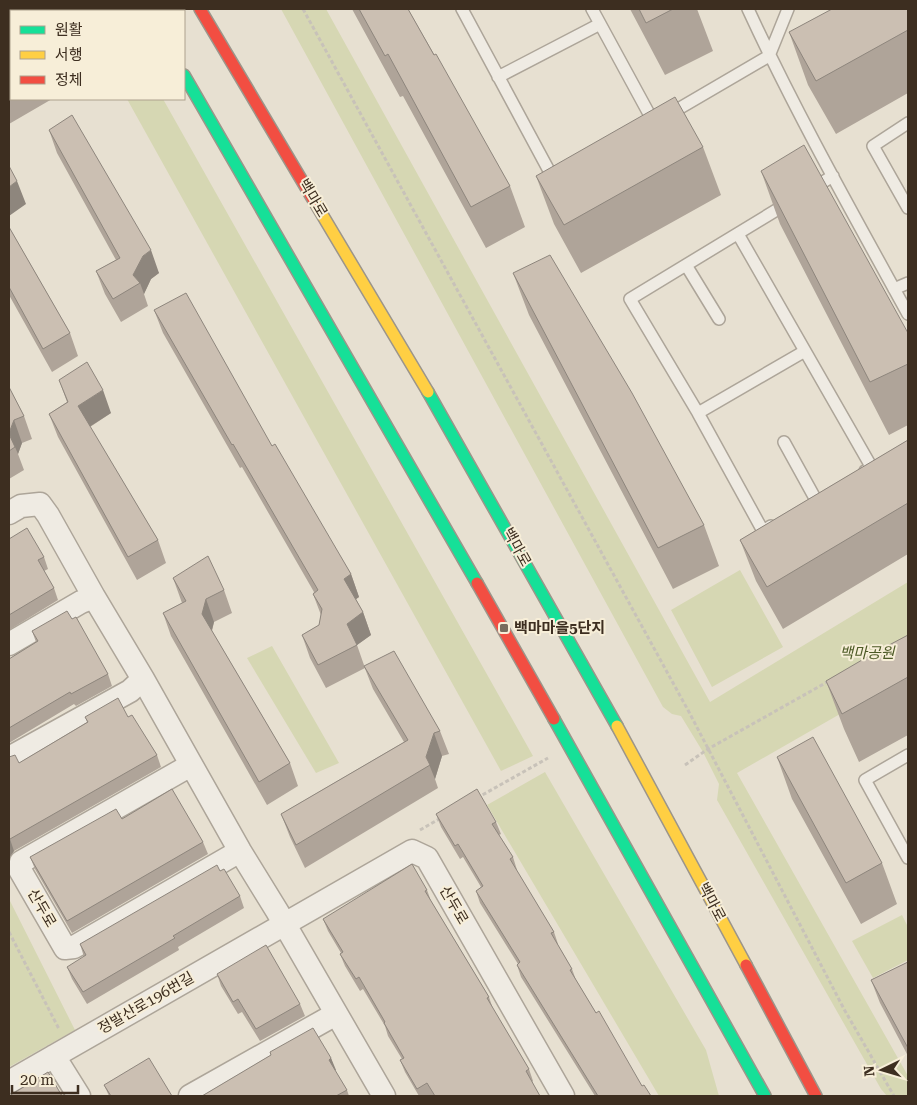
<svg xmlns="http://www.w3.org/2000/svg" width="917" height="1105" viewBox="0 0 917 1105" font-family="'Roboto Serif','Noto Sans KR',serif">
	<style>
		.green { fill: #d6d7b3 }
		.lines { fill: none; stroke-linecap: round; stroke-linejoin: round }
		.lane-casing { stroke: #ada599; stroke-width: 14 }
		.street-casing { stroke: #ada599; stroke-width: 25 }
		.fast-casing { stroke: #9c958a; stroke-width: 14 }
		.slow-casing { stroke: #9c958a; stroke-width: 14 }
		.jam-casing { stroke: #9c958a; stroke-width: 14 }
		.path { stroke: #c8c2b9; stroke-width: 3; stroke-dasharray: 4 2.5; stroke-linecap: butt }
		.lane { stroke: #efebe3; stroke-width: 11 }
		.street { stroke: #efebe3; stroke-width: 22 }
		.fast { stroke: #16e098; stroke-width: 11 }
		.slow { stroke: #ffcf43; stroke-width: 11 }
		.jam { stroke: #f24e42; stroke-width: 11 }
		.wall { fill: #afa499 }
		.shaded-wall { fill: #8e867d }
		.building { fill: #cbbfb2; stroke: #8e867d }
		.poi-dot { fill: #786c5e; stroke: #f7eed8; stroke-width: 2 }
		.labels { text-anchor: middle; stroke-width: 4; stroke-linejoin: round; paint-order: stroke }
		.street-label { font-size: 15px; fill: #3d2e20; stroke: #f7eed8 }
		.poi-label { font-size: 15px; font-weight: bold; fill: #3d2e20; stroke: #f7eed8; text-anchor: start }
		.park-label { font-size: 15px; font-style: italic; fill: #4d5a26; stroke: #f7eed8 }
	</style>
	<rect width="100%" height="100%" fill="#e7e0d1"/>
	<!-- green -->
	<path class="green" d="M281,9H326L710,702L908,582V675L737,773L908,1076V1096H887L881,1089L717,800L719,784L703,752L681,716L672,714L663,707Z
		M127,99H163L533,756L501,771Z
		M740,570L783,647L712,687L671,610Z
		M272,646L339,763L316,773L247,658Z
		M545,772L706,1050L719,1096H659L487,805Z
		M9,899L75,1030L9,1067Z
		M902,915L908,927V960L873,978L852,941Z"/>
	<g class="lines">
		<defs>
			<path id="lane" d="M462,9L554,180
				M592,9L654,123
				M748,9C796,113 853,214 908,314
				M498,77L600,24
				M668,115L769,56L788,9
				M908,123L873,146L908,208
				M813,188L833,176
				M738,234L872,468L865,471
				M686,265L719,319
				M894,289L908,283
				M698,413L805,351
				M784,442L816,500
				M771,526L763,531L698,413L630,299L788,203
				M908,755L865,780L908,858"/>
			<path id="street" d="M9,513L21,506L40,504L48,515L94,597L143,679L240,851L277,911L384,1096
				M9,644L81,602L94,597
				M9,758L130,691L143,679
				M191,765L21,862L20,870L65,948L74,947L240,851
				M54,1056L79,1096
				M9,1082L412,851L427,858L563,1096
				M190,1096L336,1014"/>
			<path id="fast" d="M184,75L477,583
				M428,392L617,726
				M554,719L765,1096"/>
			<path id="slow" d="M146,9L147,11
				M314,201L428,392
				M617,726L746,965"/>
			<path id="jam" d="M200,9L314,201
				M477,583L554,719
				M746,965L816,1096"/>
		</defs>
		<!-- lane casing -->
		<use href="#lane" class="lane-casing"/>
		<!-- street casing -->
		<use href="#street" class="street-casing"/>
		<!-- fast casing -->
		<use href="#fast" class="fast-casing"/>
		<!-- slow casing -->
		<use href="#slow" class="slow-casing"/>
		<!-- jam casing -->
		<use href="#jam" class="jam-casing"/>
		<!-- path -->
		<path class="path" d="M303,9L689,712L844,1009L894,1096
			M685,765L708,749L829,681
			M477,798L548,758
			M420,830L441,818
			M9,932L59,1029"/>
		<!-- lane -->
		<use href="#lane" class="lane"/>
		<!-- street -->
		<use href="#street" class="street"/>
		<!-- fast -->
		<use href="#fast" class="fast"/>
		<!-- slow -->
		<use href="#slow" class="slow"/>
		<!-- jam -->
		<use href="#jam" class="jam"/>
	</g>
	<!-- wall -->
	<path class="wall" d="M352,9H408L510,186L525,227L486,248L403,96L400,97Z
		M630,9H697L713,51L665,75Z
		M908,9V93L836,134L808,85L789,32Z
		M11,51V99H52L9,124V52Z
		M49,130L159,273L151,279L144,294L148,306L121,322L105,294L96,271L116,260L57,153Z
		M703,147L721,195L581,273L554,224L536,176Z
		M761,171L908,333V425L889,435L780,224Z
		M9,227L70,333L78,356L52,372L9,295Z
		M513,273L704,525L719,566L673,589L529,315Z
		M154,310L272,446L351,574L359,597L356,599L363,612L371,635L357,645L365,668L326,688L310,658L302,635L319,625L321,615L313,594L314,592L242,467L240,468L163,333Z
		M59,380L111,413L90,427L158,540L166,563L137,580L58,437L49,414L67,402Z
		M9,387L24,416L32,439L22,443L18,454L24,470L9,479Z
		M908,440V554L783,629L756,581L740,540Z
		M9,539L44,557L48,569L44,571L54,588L58,600L9,630Z
		M173,578L224,590L232,613L214,622L212,631L290,763L298,786L267,805L171,636L163,613L182,603Z
		M72,619L108,674L112,686L76,706L74,704L9,743V659L36,642L32,631Z
		M908,635V735L859,762L844,729L826,681Z
		M364,666L440,731L449,754L442,756L435,779L438,788L305,868L290,837L281,814L404,742L373,689Z
		M85,717H128L157,755L161,767L14,851L9,858V757L19,763L87,722Z
		M777,757L882,863L897,904L861,924L792,799Z
		M436,814L496,822L501,834L499,835L513,857L517,870H516L554,932L558,944V945L572,969L576,980L596,1013L642,1086L651,1096H595L521,977L517,965L518,964L480,903L476,891L481,887L463,857L460,859L441,827Z
		M122,819L203,842L208,854L72,933L35,869L30,857Z
		M220,871L240,896L244,908L178,947L179,950L87,1004L72,979L67,967L84,957L80,944Z
		M427,890L431,901L489,997L493,1009L529,1069L533,1081L532,1082L540,1096H432L431,1095L429,1096H419L405,1072L400,1060L402,1059L388,1036L385,1026L363,989L360,991L345,966L340,954L341,953L328,931L323,919Z
		M908,962V1056L880,1003L871,980Z
		M217,974L300,1004L305,1016L260,1041L242,1012L238,1014L221,986Z
		M270,1052L331,1058L335,1071L347,1090L349,1096H202L271,1055Z
		M104,1085L172,1096H109Z"/>
	<!-- shaded-wall -->
	<path class="shaded-wall" d="M17,181L26,204L9,216V187Z
		M151,250L159,273L151,279L144,294L140,283L133,275L143,256Z
		M103,390L111,413L86,429L78,406Z
		M14,420L22,443L18,454L15,447L9,434Z
		M351,574L359,597L352,602L344,579Z
		M206,599L214,622L210,637L202,614Z
		M363,612L371,635L357,645L347,624Z
		M434,733L442,756L435,779L426,757Z
		M10,839L14,851L9,858V840Z
		M331,1058L336,1070L333,1072L329,1060Z"/>
	<!-- building -->
	<path class="building" d="M359,9H408L434,55L436,54L510,186L471,207L388,54L385,56Z
		M639,9H673L646,23Z
		M832,9H908V30L816,81L789,32Z
		M11,51V95L9,96V52Z
		M675,97L703,147L564,225L536,176Z
		M72,115L151,250L143,256L133,275L140,283L113,299L96,271L120,258L49,130Z
		M804,145L908,333V364L870,382L761,171Z
		M9,166L17,181L9,187Z
		M9,227L70,333L43,349L9,287Z
		M550,255L632,393L704,525L658,548L513,273Z
		M186,293L272,446L275,444L351,574L344,579L363,612L347,624L357,645L318,665L302,635L319,625L322,609L313,594L318,590L233,444L232,445L154,310Z
		M87,362L103,390L78,406L158,540L128,557L49,414L68,402L59,380Z
		M9,387L24,416L14,420L9,433Z
		M9,434L15,447L9,451Z
		M908,440V503L767,587L740,540Z
		M27,528L44,557L38,560L54,588L9,615V539Z
		M208,556L224,590L206,599L202,614L290,763L259,782L163,613L186,601L173,578Z
		M67,611L72,619L76,617L108,674L71,694L70,692L9,728V659L38,641L32,631Z
		M908,635V677L842,714L826,681L874,653Z
		M394,651L440,731L434,733L426,757L430,765L296,845L281,814L408,740L364,666Z
		M118,698L128,717L132,715L157,755L10,839L9,840V757L15,755L19,763L88,722L85,717Z
		M813,737L882,863L846,883L777,757Z
		M172,789L203,842L67,921L30,857L116,809L122,819Z
		M477,789L496,822L492,824L513,857L510,859L554,932L551,933L572,969L570,970L596,1013L599,1011L642,1086L644,1085L651,1096H598L517,965L520,962L476,891L483,886L458,844L455,846L436,814Z
		M412,864L427,890L425,891L489,997L487,998L529,1069L526,1071L540,1096H435L427,1083L417,1089L400,1060L404,1058L384,1023L385,1022L359,977L356,979L340,954L343,952L323,919Z
		M217,865L220,871L224,869L240,896L173,936L175,938L83,992L67,967L86,955L80,944Z
		M266,945L300,1004L256,1029L238,999L233,1002L217,974Z
		M908,962V1048L871,980Z
		M313,1028L331,1058L329,1060L347,1090L336,1096H202L271,1055L270,1052Z
		M149,1058L172,1096H111L104,1085Z
		M48,1072L62,1096H9Z"/>
	<!-- markers -->
	<rect class="poi-dot" x="499" y="623" width="10" height="10" rx="2.5"/>
	<g class="labels">
		<!-- street labels -->
		<g class="street-label">
			<text transform="translate(313 198) rotate(59)" y="5">백마로</text>
			<text transform="translate(517 547) rotate(61)" y="5">백마로</text>
			<text transform="translate(712 902) rotate(62)" y="5">백마로</text>
			<text transform="translate(454 905) rotate(60)" y="5">산두로</text>
			<text transform="translate(42 908) rotate(60)" y="5">산두로</text>
			<text transform="translate(146 1003) rotate(-30)" y="5">정발산로196번길</text>
		</g>
		<!-- poi labels -->
		<g class="poi-label">
			<text x="514" y="633">백마마을5단지</text>
		</g>
		<!-- park labels -->
		<g class="park-label">
			<text x="867" y="658">백마공원</text>
		</g>
	</g>
	<!-- border -->
	<rect width="917" height="1105" fill="none" stroke="#3d2e20" stroke-width="20"/>
	<!-- legend -->
	<rect x="10" y="10" width="175" height="90" fill="#f7eed8" stroke="#ada18e"/>
	<rect x="20" y="26" width="25" height="8" fill="#16e098" stroke="#ada18e"/>
	<text x="55" y="35" font-size="15" fill="#3d2e20">원활</text>
	<rect x="20" y="51" width="25" height="8" fill="#ffcf43" stroke="#ada18e"/>
	<text x="55" y="60" font-size="15" fill="#3d2e20">서행</text>
	<rect x="20" y="76" width="25" height="8" fill="#f24e42" stroke="#ada18e"/>
	<text x="55" y="85" font-size="15" fill="#3d2e20">정체</text>
	<!-- north arrow -->
	<g transform="translate(882 1070) rotate(265)" stroke="#f7eed8" stroke-width="4" paint-order="stroke">
	<path d="M0-4L9 19L0 12L-9 19Z" fill="#3d2e20"/>
	<text y="-8" font-size="14" font-weight="bold" text-anchor="middle" fill="#3d2e20">N</text>
	</g>
	<!-- scale -->
	<path d="M12 1085v8h66v-8" fill="none" stroke="#3d2e20" stroke-width="2.5"/>
	<text x="20" y="1085" font-size="15" fill="#3d2e20" stroke="#f7eed8" stroke-width="4" paint-order="stroke">20 m</text>
</svg>
